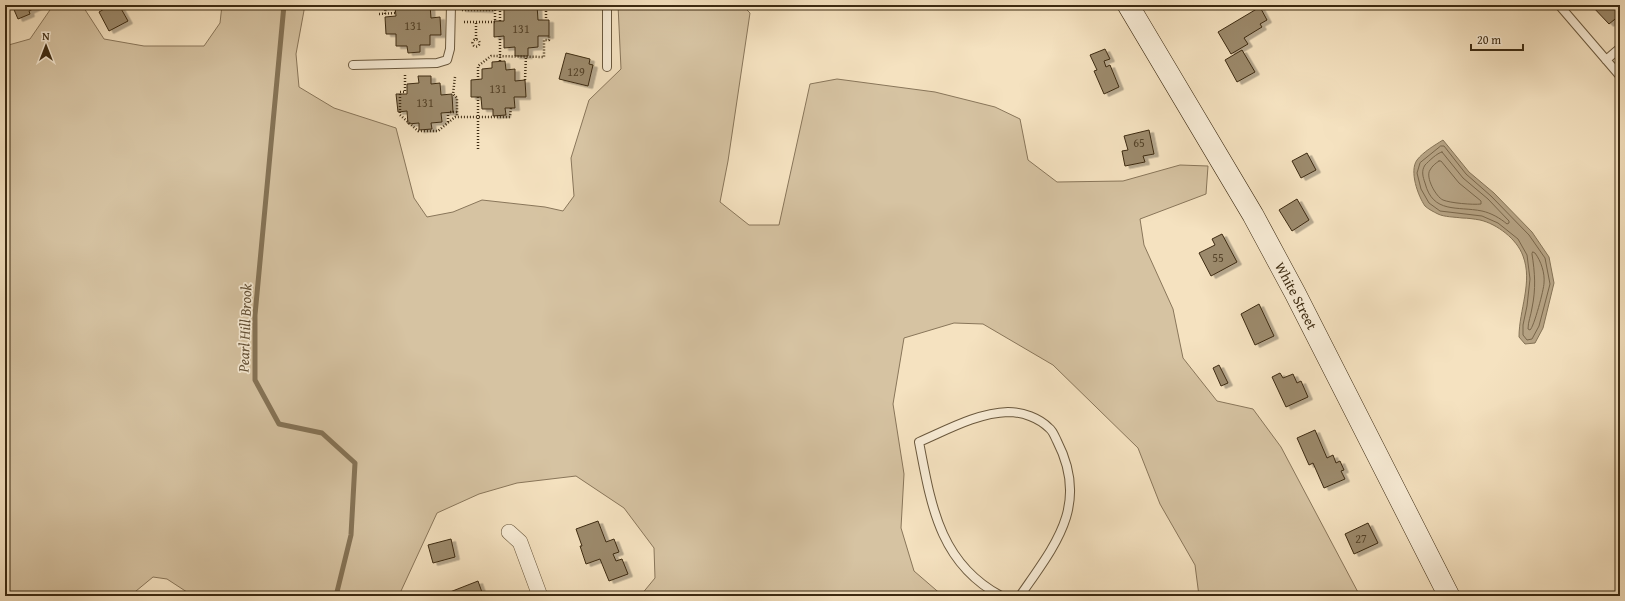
<svg xmlns="http://www.w3.org/2000/svg" width="1625" height="601" viewBox="0 0 1625 601" font-family="'Gentium Book Plus',serif">
	<style>
		.green { fill: #d6c3a2; stroke: #89765a }
		.water { fill: #b6a384; stroke: #857356 }
		.lines { fill: none; stroke-linecap: round; stroke-linejoin: round }
		.shore { stroke: #79664a; stroke-width: 1 }
		.stream { stroke: #857356; stroke-width: 5 }
		.building { fill: #9c8a6c; stroke: #3c2a11; filter: url(#shadow) }
		.lane-casing { stroke: #6a583d; stroke-width: 10 }
		.street-casing { stroke: #6a583d; stroke-width: 16 }
		.secondary-casing { stroke: #3c2a11; stroke-width: 22 }
		.path { stroke: #3c2a11; stroke-width: 2.5; stroke-dasharray: 1 2; stroke-linecap: butt }
		.lane { stroke: #f8ecd6; stroke-width: 8 }
		.street { stroke: #f8ecd6; stroke-width: 15 }
		.secondary { stroke: #f8ecd6; stroke-width: 21 }
		.labels { text-anchor: middle; stroke-width: 3.5; stroke-linejoin: round; paint-order: stroke }
		.number-label { font-size: 12px; fill: #544228 }
		.street-label { font-size: 14px; fill: #3c2a11; stroke: #f8ecd6 }
		.water-label { font-size: 15px; font-style: italic; fill: #614e34; stroke: #f8ecd6 }
	</style>
	<defs>
		<filter id="shadow"><feDropShadow dx="4.5" dy="2.5" stdDeviation="0" flood-color="#0004"/></filter>
	</defs>
	<rect width="100%" height="100%" fill="#f5e2c0"/>
	<filter id="stains"><feTurbulence type="fractalNoise" baseFrequency=".005" numOctaves="4"/><feColorMatrix values="0 0 0 0 .2 0 0 0 0 .09 0 0 0 0 .02 0 0 0 .5 -.17"/></filter>
	<radialGradient id="worn" r=".72"><stop offset=".6" stop-color="#630" stop-opacity="0"/><stop offset="1" stop-color="#630" stop-opacity=".3"/></radialGradient>
	<!-- green -->
	<path class="green" d="M55,5H82L104,39L144,46H204L220,23L222,5H305L296,54L299,87L334,108L396,128L414,198L427,217L453,212L482,200L545,207L563,211L574,196L571,158L589,100L621,69L618,5H742L750,13L728,161L720,202L749,225H779L810,84L837,79L935,92L995,107L1020,119L1028,160L1057,182L1123,181L1180,165L1208,166L1206,194L1140,219L1144,245L1173,309L1183,358L1217,401L1253,409L1281,447L1360,596H1199L1195,565L1160,504L1138,448L1053,365L983,324L954,323L904,338L893,404L904,474L901,528L914,571L943,596H638L641,595L655,578L654,548L624,508L576,476L517,483L479,494L437,513L401,591V596H193L167,579L153,577L130,596H5V46L30,39L52,7Z"/>
	<!-- water -->
	<path class="water" d="M1443,140L1469,172L1494,193L1532,232L1549,257L1554,283L1543,328L1535,343L1525,344L1519,337C1519,310 1533,282 1523,256C1517,239 1497,224 1480,220C1474,219 1468,218 1462,218C1455,217 1444,217 1438,214C1434,212 1428,209 1425,206C1418,196 1409,171 1417,160C1423,152 1435,145 1443,140Z"/>
	<g class="lines">
		<!-- shore -->
		<path class="shore" d="M1441,146H1444L1466,174L1491,196L1529,235L1545,258L1550,284L1539,326L1532,339L1527,340L1523,335V325L1527,306L1530,279L1527,255L1518,239L1498,223L1482,216L1440,211L1429,203L1421,189L1417,173L1420,163Z
			M1442,152L1463,178L1488,199L1509,221V223L1507,224C1500,218 1491,213 1482,211C1457,206 1433,214 1425,183C1423,177 1421,171 1425,165C1429,161 1437,153 1442,152Z
			M1439,161H1441L1459,183L1481,201V204C1473,205 1450,203 1443,200C1436,197 1425,177 1430,170C1432,166 1436,163 1439,161Z
			M1533,252L1535,253C1541,261 1545,273 1544,283C1544,289 1534,327 1530,330L1528,329C1528,322 1531,315 1532,308C1536,289 1535,273 1532,254Z"/>
		<!-- stream -->
		<path class="stream" d="M284,5L255,315V380L279,424L322,433L355,463L351,535L336,596"/>
	</g>
	<!-- building -->
	<path class="building" d="M12,5H41L29,11L30,14L18,19Z
		M111,5H119L128,21L109,31L99,12Z
		M407,5H430L431,18L440,17L441,35H430V45H420V52L408,53L407,46H396V34H386L385,17L396,16L395,7Z
		M461,5H489V10L461,9Z
		M516,5H537L538,20H549V36H538V47L528,48V56H515V47L504,48V36L494,37V21H504V8H515Z
		M1591,5H1620V15L1609,24Z
		M1260,7L1267,20L1260,24L1262,27L1244,38L1248,44L1231,54L1218,32Z
		M1105,49L1110,59L1104,61L1106,67L1110,65L1119,87L1104,94L1094,71L1097,70L1090,55Z
		M1242,50L1255,72L1237,82L1225,60Z
		M566,53L590,59L589,64L593,65L588,86L559,79Z
		M505,61L506,70L515,69V81L525,80L526,97H514L515,108H505L506,115L493,116V109H482L481,97H471V80L482,79V69L492,68V62Z
		M418,76H431V84L440,83L441,95L452,94L453,112L441,113L442,122L431,123L432,129L419,130V123L408,124L407,111L398,112L396,94H407V84L419,83Z
		M1149,130L1154,154L1143,156L1145,162L1125,166L1122,151L1128,150L1124,136Z
		M1307,153L1316,170L1301,178L1292,161Z
		M1297,199L1309,220L1292,231L1279,210Z
		M1222,234L1237,262L1211,276L1199,253L1215,245L1212,239Z
		M1259,304L1274,336L1255,345L1241,314Z
		M1219,365L1228,383L1221,386L1213,368Z
		M1280,373L1283,378L1293,374L1297,383L1301,381L1308,397L1286,407L1272,377Z
		M1315,430L1327,458L1333,455L1336,463L1340,461L1344,470L1341,471L1345,479L1324,488L1313,463L1309,465L1297,438Z
		M598,521L606,542L614,539L619,552L613,554L616,561L622,559L628,574L609,581L600,559L586,564L580,546H582L576,529Z
		M1368,523L1378,543L1354,554L1345,534Z
		M451,539L455,557L433,563L428,545Z
		M478,581L483,595L451,596L450,592Z"/>
	<g class="lines">
		<defs>
			<path id="lane" d="M1559,5L1620,76
				M1606,60L1620,48
				M353,65L437,63L447,60L450,49L451,5
				M607,67V5
				M1001,596C939,563 931,504 919,442C947,430 977,413 1008,412C1023,412 1039,418 1049,428C1053,431 1055,437 1057,441C1090,505 1055,545 1020,596"/>
			<path id="street" d="M509,532L520,542L540,596"/>
			<g id="secondary">
				<path id="s1" d="M1128,5L1253,215L1295,293L1449,596"/>
			</g>
		</defs>
		<!-- lane casing -->
		<use href="#lane" class="lane-casing"/>
		<!-- street casing -->
		<use href="#street" class="street-casing"/>
		<!-- secondary casing -->
		<use href="#secondary" class="secondary-casing"/>
		<!-- path -->
		<path class="path" d="M546,5V20
			M462,10H495V22H462
			M379,14L395,13
			M385,14L386,5
			M500,21V5
			M476,39V22
			M472.5 43a3.5 3.5 0 1 1 7 0a3.5 3.5 0 1 1-7 0Z
			M500,61V37
			M405,75V92H400V115L418,131H438L455,117H510L511,108
			M455,77L453,94L457,98V117
			M478,80V66L491,56L544,57V40H549V36
			M525,80L526,56
			M478,97V149
			M448,122V112H457"/>
		<!-- lane -->
		<use href="#lane" class="lane"/>
		<!-- street -->
		<use href="#street" class="street"/>
		<!-- secondary -->
		<use href="#secondary" class="secondary"/>
	</g>
	<g class="labels">
		<!-- number labels -->
		<g class="number-label">
			<text x="413" y="30">131</text>
			<text x="521" y="33">131</text>
			<text x="576" y="76">129</text>
			<text x="498" y="93">131</text>
			<text x="425" y="107">131</text>
			<text x="1139" y="147">65</text>
			<text x="1218" y="262">55</text>
			<text x="1361" y="543">27</text>
		</g>
		<!-- street labels -->
		<g class="street-label">
			<text dy="5" stroke="none"><textPath href="#s1" startOffset="336">White Street</textPath></text>
		</g>
		<!-- water labels -->
		<g class="water-label">
			<text transform="translate(245 328) rotate(-88)" y="5">Pearl Hill Brook</text>
		</g>
	</g>
	<!-- margin -->
	<rect width="1625" height="601" fill="none" stroke="#f5e2c0" stroke-width="20"/>
	<rect x="6" y="6" width="1613" height="589" fill="none" stroke="#3c2a11" stroke-width="2"/>
	<rect x="10" y="10" width="1605" height="581" fill="none" stroke="#3c2a11"/>
	<!-- north arrow -->
	<g transform="translate(46 46)" stroke="#f8ecd6" stroke-width="3" paint-order="stroke">
	<path d="M0-3L7 15L0 10L-7 15Z" fill="#3c2a11"/>
	<text y="-6" font-size="11" font-weight="bold" text-anchor="middle" fill="#3c2a11">N</text>
	</g>
	<!-- scale -->
	<path d="M1471 44v6h52v-6" fill="none" stroke="#3c2a11" stroke-width="2"/>
	<text x="1477" y="44" font-size="12" fill="#3c2a11" stroke="#f8ecd6" stroke-width="3" paint-order="stroke">20 m</text>
	<rect width="100%" height="100%" filter="url(#stains)"/>
	<rect width="100%" height="100%" fill="url(#worn)"/>
</svg>
